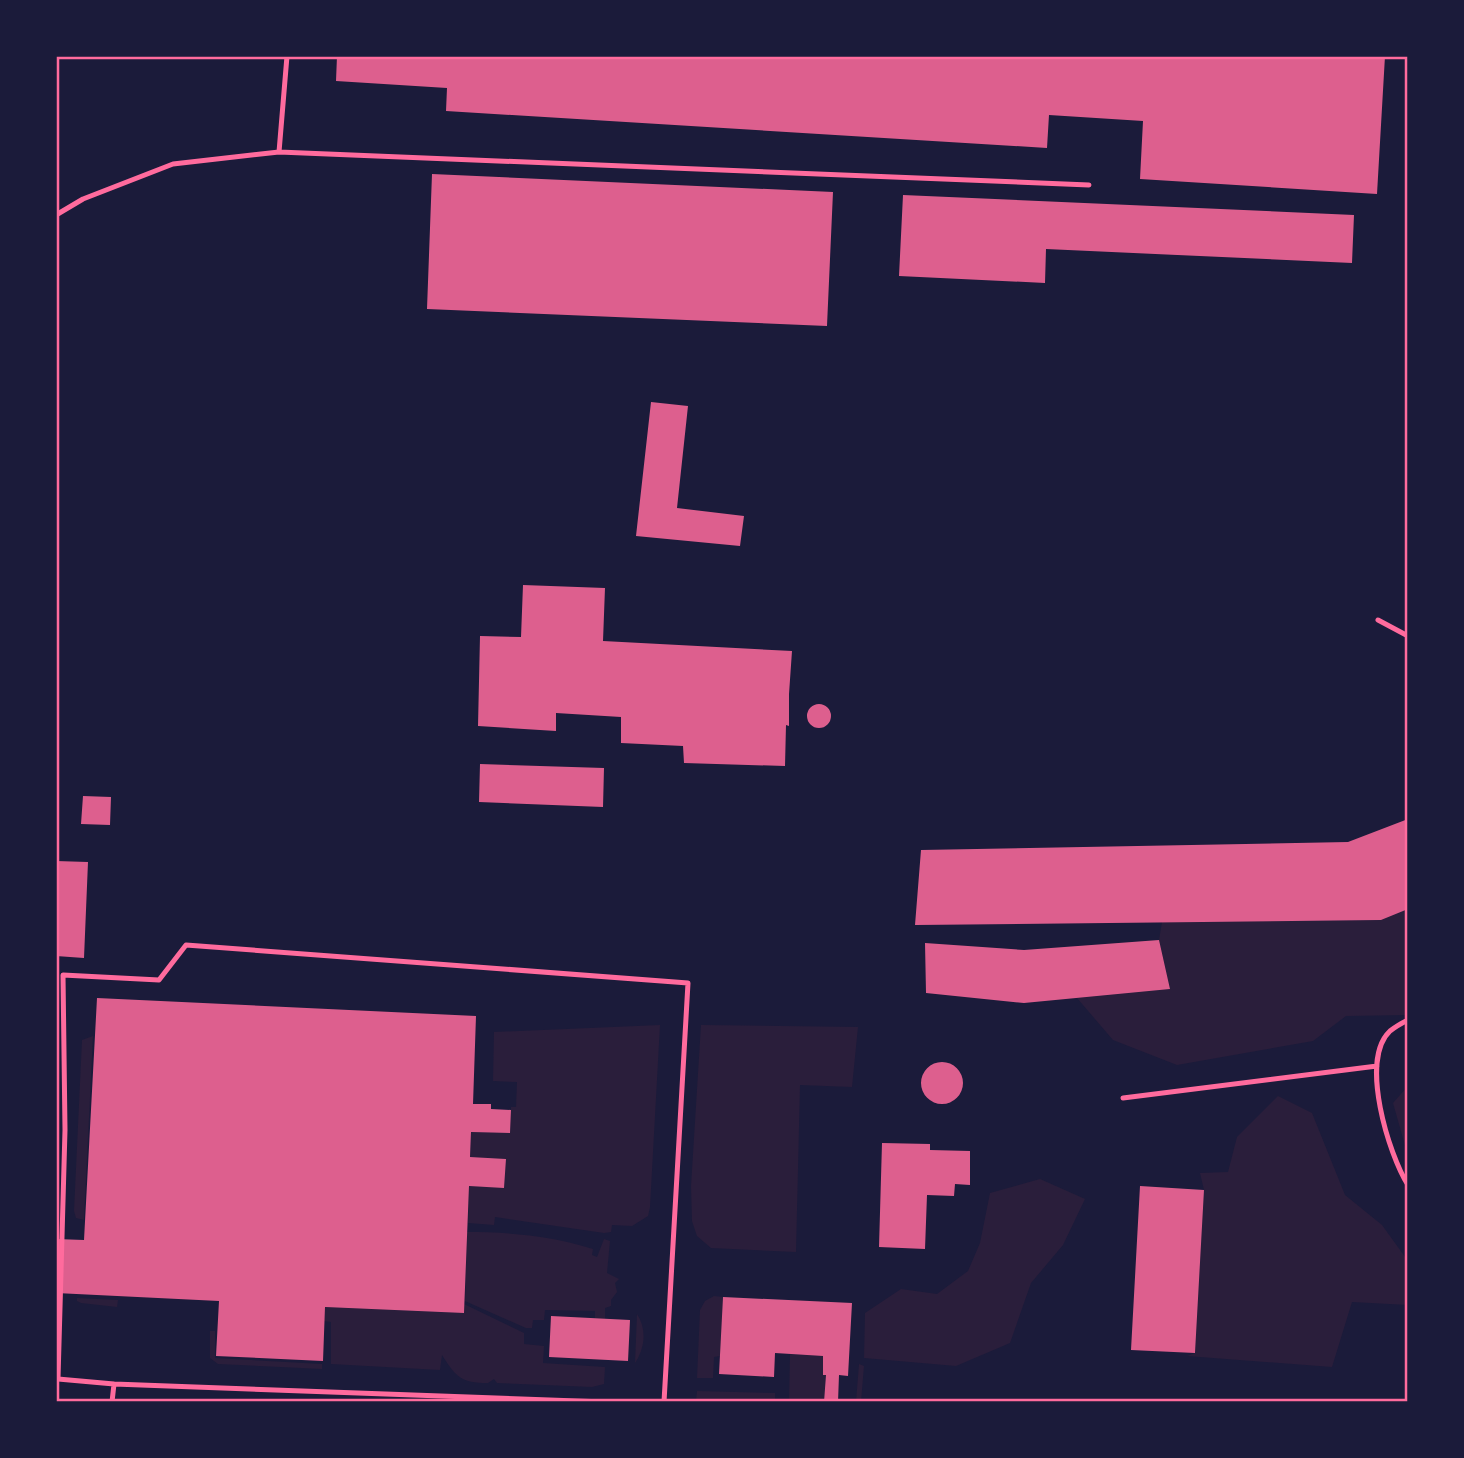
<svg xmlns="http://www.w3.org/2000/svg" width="1464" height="1458" viewBox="0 0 1464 1458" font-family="Ubuntu,sans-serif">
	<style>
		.green { fill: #2a1e3b }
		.building { fill: #dd5f8e }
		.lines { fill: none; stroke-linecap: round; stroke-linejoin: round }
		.service { stroke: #ff6b9d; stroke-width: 5 }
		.neatline { fill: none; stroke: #ff6b9d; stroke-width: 2.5 }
	</style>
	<rect width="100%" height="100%" fill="#1b1b3a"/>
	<!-- green -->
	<path class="green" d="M1408,909V1015L1346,1016L1313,1041L1177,1065L1113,1040L1077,998L1170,989L1159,940L1162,922L1381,920Z
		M660,1025L650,1207L648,1216L632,1226L612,1225L611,1232L604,1233L495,1217L494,1225L468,1223L469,1186L504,1187L506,1159L470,1157L471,1132L510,1133L511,1107H516L517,1082L493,1081L494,1032Z
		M701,1025L858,1027L852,1087L800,1085L796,1252L711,1248L697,1236L692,1221L691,1186Z
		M93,1036L84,1220L76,1218L74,1211L82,1040Z
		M1408,1086V1156L1393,1103Z
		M1278,1096L1312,1113L1345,1195L1382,1225L1408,1261V1305L1352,1302L1332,1367L1187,1356L1195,1353L1204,1190L1200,1173L1228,1172L1237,1137Z
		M1040,1179L1085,1199L1063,1245L1031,1283L1010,1343L956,1366L864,1358L865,1313L901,1289L937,1294L968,1271L980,1243L990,1193Z
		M467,1232C510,1232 553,1236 593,1249L592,1255L597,1257L604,1239L610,1241L607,1273L619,1279L615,1283L617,1292L611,1300V1306L605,1308V1319L595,1318V1311L545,1310L544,1320H533L532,1328H526L465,1301Z
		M714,1296L723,1297L720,1356L714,1357L713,1378H697L700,1310L705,1301Z
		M77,1298L118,1300L117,1307L81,1303L77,1301Z
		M464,1304L524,1333V1344L544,1346L543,1363L605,1367L604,1384L592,1387L497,1383L494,1379L488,1383C461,1383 456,1377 442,1355L440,1370L331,1364V1322L324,1321L325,1307L463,1313Z
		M637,1314C647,1329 645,1348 635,1363Z
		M210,1331H215V1358L322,1364V1369L218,1364L210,1358Z
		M790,1354L823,1356V1374L826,1375L824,1402H789Z
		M859,1364L864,1366L861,1402H856Z
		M697,1391L775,1393V1402H696Z"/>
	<!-- building -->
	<path class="building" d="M337,56H1385L1377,194L1140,179L1143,121L1049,115L1047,148L446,111L447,88L336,81Z
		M432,174L833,192L827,326L427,309Z
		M903,195L1354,215L1352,263L1046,249L1045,283L899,276Z
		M651,402L688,406L677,508L744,516L740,546L636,536Z
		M523,585L605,588L603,641L792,651L789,694V726L786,725L785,766L684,763L683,746L621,743V717L556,713V731L478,726L480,636L521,637Z
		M807 716a12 12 0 1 1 24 0a12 12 0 1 1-24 0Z
		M480,764L604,768L603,807L479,802Z
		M83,796L111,797L110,825L81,824Z
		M1408,819V909L1381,920L915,925L921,850L1348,842Z
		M56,861L88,862L84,958L56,956Z
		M1159,940L1170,989L1024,1003L926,993L925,943L1024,950Z
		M97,998L476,1016L473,1104H491V1109L511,1110L510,1133L471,1132L470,1157L506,1159L504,1188L469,1186L464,1313L325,1307L323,1361L216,1356L219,1301L56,1293V1239L84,1240Z
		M921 1083a21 21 0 1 1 42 0a21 21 0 1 1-42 0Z
		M882,1143L930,1144V1150L970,1151V1185L955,1184L954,1196L927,1195L925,1249L879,1247Z
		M1140,1186L1204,1190L1195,1353L1131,1350Z
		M723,1297L852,1303L848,1376L839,1375L838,1402H824L826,1375H823V1356L775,1353L774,1377L719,1374Z
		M551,1316L630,1320L628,1361L549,1357Z"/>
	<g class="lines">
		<!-- service -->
		<path class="service" d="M279,152L287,56
			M56,215L83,199L173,164L279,152L1089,185
			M1378,620L1408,636
			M1408,1020C1402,1023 1395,1027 1390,1031C1359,1060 1389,1155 1408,1185
			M1123,1098L1377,1066
			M114,1384L58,1379L65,1130L63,975L159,980L186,945L688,983L664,1402
			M112,1402L114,1384L605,1402"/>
	</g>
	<!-- border -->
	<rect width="1464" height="1458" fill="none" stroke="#1b1b3a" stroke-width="116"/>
	<rect x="58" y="58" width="1348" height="1342" class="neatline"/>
</svg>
